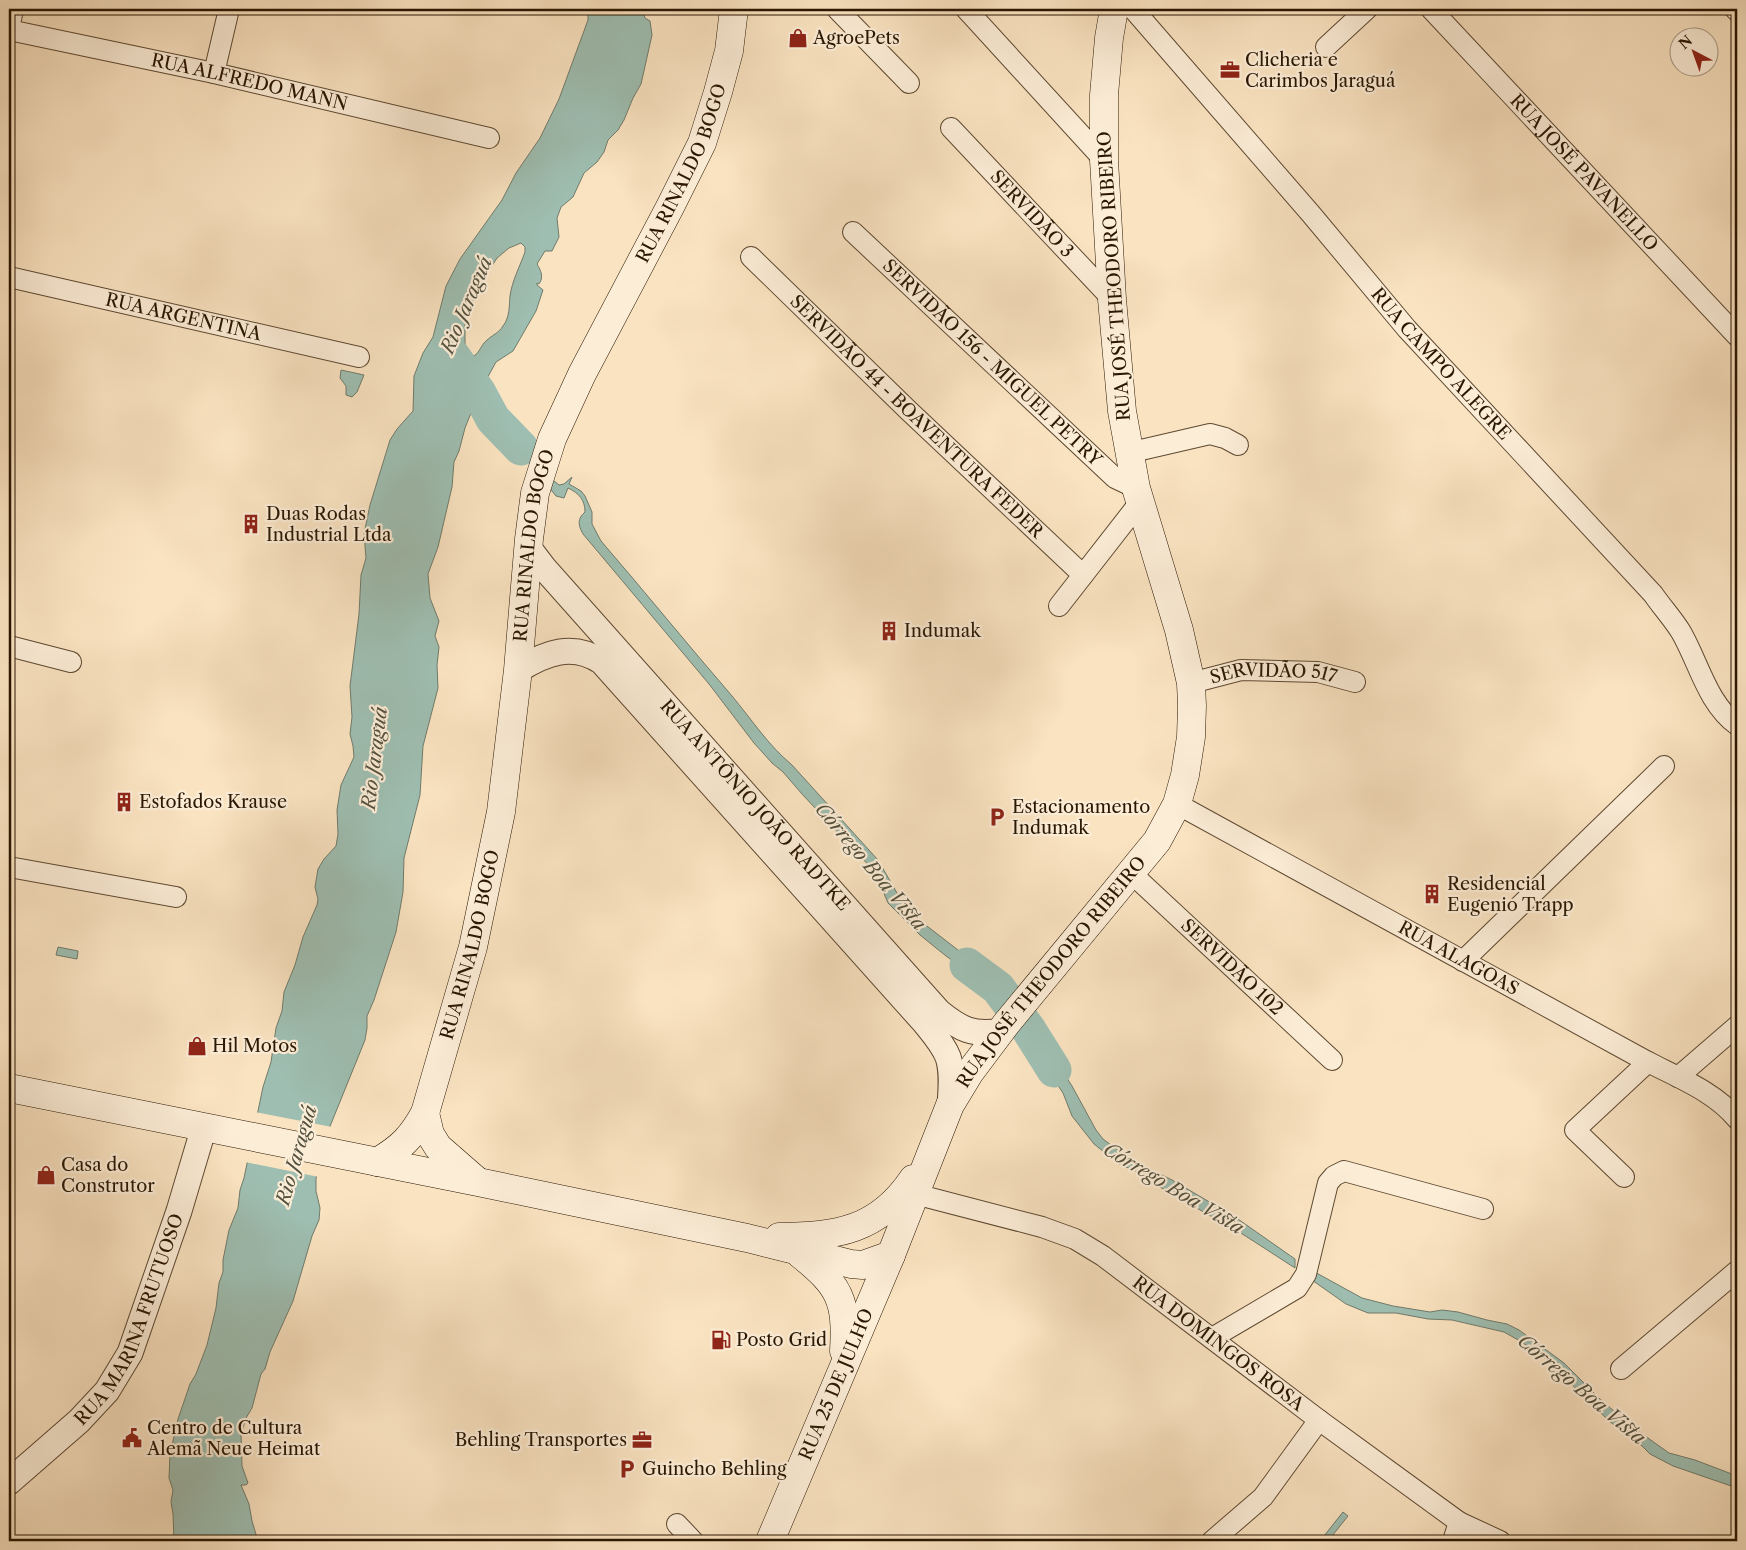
<svg xmlns="http://www.w3.org/2000/svg" width="1746" height="1550" viewBox="0 0 1746 1550" font-family="'Libre Caslon Text',serif">
	<style>
		.water { fill: #9ebeb1; stroke: #707b6b; fill-rule: evenodd }
		.pier { fill: #fae3c1 }
		.lines { fill: none; stroke-linecap: round; stroke-linejoin: round }
		.river { stroke: #9ebeb1; stroke-width: 35 }
		.minor-casing { stroke: #5e4931; stroke-width: 22 }
		.tertiary-casing { stroke: #5e4931; stroke-width: 27 }
		.secondary-casing { stroke: #2a1601; stroke-width: 29 }
		.minor { stroke: #fcedd7; stroke-width: 20 }
		.tertiary { stroke: #fcedd7; stroke-width: 25 }
		.secondary { stroke: #fcedd7; stroke-width: 28 }
		.labels { text-anchor: middle; stroke-width: 4.5; stroke-linejoin: round; paint-order: stroke }
		.poi-label { font-size: 18px; fill: #2a1601; stroke: #fcedd7; text-anchor: start }
		.street-label { font-size: 18px; fill: #2a1601; stroke: #fcedd7 }
		.water-label { font-size: 19px; font-style: italic; fill: #53513f; stroke: #fcedd7 }
	</style>
	<rect width="100%" height="100%" fill="#fae3c1"/>
	<filter id="stains"><feTurbulence type="fractalNoise" baseFrequency=".004" numOctaves="4"/><feColorMatrix values="0 0 0 0 .2 0 0 0 0 .09 0 0 0 0 .02 0 0 0 .5 -.17"/></filter>
	<radialGradient id="worn" r=".72"><stop offset=".6" stop-color="#630" stop-opacity="0"/><stop offset="1" stop-color="#630" stop-opacity=".3"/></radialGradient>
	<!-- water -->
	<path class="water" d="M588,9H644L643,13L645,18L650,21L652,35L641,84L633,98L624,120L618,130L608,140L604,152L597,162L584,173L573,197L561,207L557,218L559,237L552,251H545L537,264C541,271 544,277 539,284L537,283V285L543,290L536,311L513,351L496,362L479,393L465,428L459,451L454,462L452,487L438,547L428,574L430,598L439,621L435,636L439,647L437,665L438,688L423,746L420,795L404,858L403,892L396,932L374,1000L367,1016V1028L365,1040L322,1146L316,1179V1191L320,1208L319,1220L312,1236L293,1301L270,1352L265,1369L261,1374L252,1408L246,1418L241,1434L242,1466L248,1483L246,1485H241L249,1504L252,1521L258,1541H174L173,1514L171,1502L173,1490L169,1478L170,1454L178,1419L190,1384L196,1374L207,1345L216,1308L219,1283L223,1272V1260L229,1230L238,1208L240,1190L244,1178L263,1087L271,1062L276,1028L282,1011L284,992L295,965L303,937L317,905L318,899L315,887L318,869L324,859L336,846L338,834L337,810L341,785L354,757L353,746L350,734L352,717L350,686L359,614L361,575L366,558L364,534L370,505L390,440L397,429L413,411L414,376L423,353L433,337L446,286L460,259L502,200L516,173L540,138L559,99L588,20ZM521,243L525,247V252C520,266 512,281 510,296C509,306 510,317 503,326C499,333 492,335 486,341C481,345 480,352 474,356L468,352L465,343V317L469,306L475,298L486,275L497,258L509,248Z
		M341,370L364,375L357,392L352,397L346,395V386L340,378Z
		M523,442L553,480L559,485L564,484L572,477L569,484L581,491L585,496L592,512V524L601,541C645,592 688,645 732,696C752,720 768,745 792,765L878,860L897,893L914,916L989,974L1007,991L999,999L982,981L946,956L920,935L888,903L875,872L802,794L783,772L772,763L754,743L709,684L583,534C578,525 577,519 585,512C585,500 579,493 568,488L564,498L556,496L520,451Z
		M58,947L78,951L77,959L56,955Z
		M1033,1025L1072,1086L1096,1130L1103,1139L1131,1160L1172,1180L1235,1217L1295,1259V1268L1244,1235L1151,1182L1138,1172L1119,1164L1094,1144L1072,1116L1063,1093L1024,1035Z
		M1311,1270L1362,1298L1393,1306L1430,1312L1442,1310L1458,1312L1487,1320L1507,1324L1519,1330L1564,1363L1600,1399L1631,1426L1669,1453L1695,1460L1737,1476V1488L1673,1466L1650,1454L1642,1446L1609,1421L1546,1359L1520,1341L1504,1332L1452,1320L1428,1319L1396,1313H1368L1346,1304L1309,1278Z
		M1343,1512L1348,1516L1328,1541H1320Z"/>
	<!-- pier -->
	<path class="pier" d="M255,1112L332,1127L325,1147L319,1177L245,1162Z"/>
	<g class="lines">
		<!-- river -->
		<path class="river" d="M452,355L479,393L493,419L521,448
			M967,965L998,988L1029,1030L1054,1070"/>
		<defs>
			<g id="minor">
				<path d="M837,9L909,83"/>
				<path d="M966,9L1104,160"/>
				<path id="s1" d="M1133,9L1311,214L1407,329L1653,594C1662,607 1673,619 1681,632C1699,663 1707,703 1737,725"/>
				<path id="s2" d="M1431,9L1737,336"/>
				<path d="M1735,9L1737,11"/>
				<path id="s3" d="M9,30L214,73L489,138"/>
				<path d="M9,30L13,9"/>
				<path d="M1326,47L1367,9"/>
				<path d="M214,73L229,9"/>
				<path id="s4" d="M951,128L1112,299"/>
				<path id="s5" d="M853,232L1115,478L1136,488"/>
				<path id="s6" d="M751,257L909,411L1083,575"/>
				<path id="s7" d="M9,277L359,357"/>
				<path d="M1128,453L1210,434L1225,438L1238,445"/>
				<path d="M1059,606L1140,502"/>
				<path d="M9,646L71,662"/>
				<path id="s8" d="M1191,683L1241,670L1318,672L1355,682"/>
				<path id="s9" d="M1177,804L1648,1062C1679,1078 1715,1092 1737,1119"/>
				<path d="M9,867L176,897"/>
				<path id="s10" d="M1131,873L1332,1060"/>
				<path d="M1463,961L1664,766"/>
				<path d="M1678,1077L1737,1026"/>
				<path d="M1624,1177L1575,1130L1648,1062"/>
				<path id="s11" d="M915,1194L1042,1227L1075,1239L1103,1256L1319,1420L1459,1522L1500,1541"/>
				<path d="M1212,1338L1297,1288L1306,1274L1328,1183L1334,1176L1344,1171L1483,1209"/>
				<path d="M1621,1369L1737,1271"/>
				<path d="M677,1524L693,1541"/>
				<path d="M1212,1541L1263,1497L1319,1420"/>
				<path d="M1453,1541L1459,1522"/>
			</g>
			<g id="tertiary">
				<path id="s12" d="M528,547L544,568L939,1012C960,1029 973,1036 1001,1031"/>
				<path d="M518,670C545,653 573,642 602,662L925,1023C933,1033 943,1044 948,1057C953,1072 951,1090 950,1105"/>
				<path id="s13" d="M9,1482L79,1421L107,1391L130,1353L179,1211L204,1127"/>
			</g>
			<g id="secondary">
				<path d="M9,1088L478,1182L747,1238L851,1264L863,1265L891,1255"/>
				<path d="M425,1113L430,1134L438,1147L477,1181"/>
				<path id="s14" d="M377,1162C401,1148 412,1137 425,1113L473,947L501,812L518,670L529,539L535,493L552,439L582,374L670,207L702,143L718,92L729,51L734,9"/>
				<path d="M779,1237C837,1236 878,1231 913,1179"/>
				<path d="M800,1254C840,1286 847,1300 844,1351"/>
				<path id="s15" d="M770,1541L891,1255L950,1105L970,1072L1006,1024L1157,841L1177,804L1185,775L1191,737L1192,706L1191,683L1179,630L1136,488L1122,411L1112,299L1104,160V95L1109,38L1114,9"/>
			</g>
		</defs>
		<!-- minor casing -->
		<use href="#minor" class="minor-casing"/>
		<!-- tertiary casing -->
		<use href="#tertiary" class="tertiary-casing"/>
		<!-- secondary casing -->
		<use href="#secondary" class="secondary-casing"/>
		<!-- minor -->
		<use href="#minor" class="minor"/>
		<!-- tertiary -->
		<use href="#tertiary" class="tertiary"/>
		<!-- secondary -->
		<use href="#secondary" class="secondary"/>
	</g>
	<!-- icons -->
	<defs>
		<symbol id="shop-bare" viewBox="-9 -9 18 18"><path d="M-5-2.5h2.3a2.7 3.5 0 0 1 5.4 0H5L5.5 6h-11ZM-1.5-2.5h3a1.5 2.3 0 0 0-3 0Z" fill="#8f2418" stroke="#fcedd7" stroke-width="2.5" paint-order="stroke"/></symbol>
		<symbol id="office-bare" viewBox="-9 -9 18 18"><path d="M-6-3h4V-5.5h4V-3h4V5H-6ZM-1-4.5V-3h2v-1.5ZM-6 0V1H6V0Z" fill="#8f2418" stroke="#fcedd7" stroke-width="2.5" paint-order="stroke"/></symbol>
		<symbol id="building-bare" viewBox="-9 -9 18 18"><path d="M-4-6H4V6H1V3H-1V6H-4ZM-2.5-4.3h1.7v1.8h-1.7ZM.8-4.3h1.7v1.8H.8ZM-2.5-1h1.7V.8h-1.7ZM.8-1h1.7V.8H.8Z" fill="#8f2418" stroke="#fcedd7" stroke-width="2.5" paint-order="stroke"/></symbol>
		<symbol id="parking-bare" viewBox="-9 -9 18 18"><path d="M-3.5-5.5H1a3.5 3.5 0 0 1 0 7H-1V5.5H-3.5ZM-1-3.4V-.6H.8a1.4 1.4 0 0 0 0-2.8Z" fill="#8f2418" stroke="#fcedd7" stroke-width="2.5" paint-order="stroke"/></symbol>
		<symbol id="fuel-bare" viewBox="-9 -9 18 18"><path d="M-5.5-6h7V0h2V4h1.3V-2.5L3-4.5l.8-.8L6-3V5H2.5V1h-1V6h-7ZM-4.2-4.7v3.2H.2V-4.7Z" fill="#8f2418" stroke="#fcedd7" stroke-width="2.5" paint-order="stroke"/></symbol>
		<symbol id="civic-bare" viewBox="-9 -9 18 18"><path d="M-.6-6.5H3V-4.5H.6V-3L4-1V1h2V6H-6V1h2V-1L-.6-3ZM-1.2 2.5V6h2.4V2.5Z" fill="#8f2418" stroke="#fcedd7" stroke-width="2.5" paint-order="stroke"/></symbol>
	</defs>
	<g fill-rule="evenodd">
		<use href="#shop-bare" x="784" y="24" width="28" height="28"/>
		<use href="#office-bare" x="1216" y="56" width="28" height="28"/>
		<use href="#building-bare" x="237" y="510" width="28" height="28"/>
		<use href="#building-bare" x="875" y="617" width="28" height="28"/>
		<use href="#building-bare" x="110" y="788" width="28" height="28"/>
		<use href="#parking-bare" x="983" y="803" width="28" height="28"/>
		<use href="#building-bare" x="1418" y="880" width="28" height="28"/>
		<use href="#shop-bare" x="183" y="1032" width="28" height="28"/>
		<use href="#shop-bare" x="32" y="1161" width="28" height="28"/>
		<use href="#fuel-bare" x="707" y="1326" width="28" height="28"/>
		<use href="#civic-bare" x="118" y="1424" width="28" height="28"/>
		<use href="#office-bare" x="628" y="1426" width="28" height="28"/>
		<use href="#parking-bare" x="613" y="1455" width="28" height="28"/>
	</g>
	<g class="labels">
		<!-- poi labels -->
		<g class="poi-label">
			<text x="813" y="44">AgroePets</text>
			<text x="1245" y="66">Clicheria e<tspan x="1245" dy="21">Carimbos Jaraguá</tspan></text>
			<text x="266" y="520">Duas Rodas<tspan x="266" dy="21">Industrial Ltda</tspan></text>
			<text x="904" y="637">Indumak</text>
			<text x="139" y="808">Estofados Krause</text>
			<text x="1012" y="813">Estacionamento<tspan x="1012" dy="21">Indumak</tspan></text>
			<text x="1447" y="890">Residencial<tspan x="1447" dy="21">Eugenio Trapp</tspan></text>
			<text x="212" y="1052">Hil Motos</text>
			<text x="61" y="1171">Casa do<tspan x="61" dy="21">Construtor</tspan></text>
			<text x="736" y="1346">Posto Grid</text>
			<text x="147" y="1434">Centro de Cultura<tspan x="147" dy="21">Alemã Neue Heimat</tspan></text>
			<text x="627" y="1446" text-anchor="end">Behling Transportes</text>
			<text x="642" y="1475">Guincho Behling</text>
		</g>
		<!-- street labels -->
		<g class="street-label">
			<text dy="6" stroke="none"><textPath href="#s3" startOffset="246">RUA ALFREDO MANN</textPath></text>
			<text dy="6" stroke="none"><textPath href="#s14" startOffset="1054">RUA RINALDO BOGO</textPath></text>
			<text dy="6" stroke="none"><textPath href="#s2" startOffset="224">RUA JOSÉ PAVANELLO</textPath></text>
			<text dy="6" stroke="none"><textPath href="#s4" startOffset="118">SERVIDÃO 3</textPath></text>
			<text transform="translate(1114 276) rotate(-94)" y="6">RUA JOSÉ THEODORO RIBEIRO</text>
			<text dy="6" stroke="none"><textPath href="#s7" startOffset="179">RUA ARGENTINA</textPath></text>
			<text dy="6" stroke="none"><textPath href="#s5" startOffset="191">SERVIDÃO 156 - MIGUEL PETRY</textPath></text>
			<text dy="6" stroke="none"><textPath href="#s1" startOffset="470">RUA CAMPO ALEGRE</textPath></text>
			<text dy="6" stroke="none"><textPath href="#s6" startOffset="230">SERVIDÃO 44 - BOAVENTURA FEDER</textPath></text>
			<text dy="6" stroke="none"><textPath href="#s14" startOffset="649">RUA RINALDO BOGO</textPath></text>
			<text dy="6" stroke="none"><textPath href="#s8" startOffset="84">SERVIDÃO 517</textPath></text>
			<text dy="6" stroke="none"><textPath href="#s12" startOffset="344">RUA ANTÔNIO JOÃO RADTKE</textPath></text>
			<text dy="6" stroke="none"><textPath href="#s14" startOffset="244">RUA RINALDO BOGO</textPath></text>
			<text dy="6" stroke="none"><textPath href="#s9" startOffset="321">RUA ALAGOAS</textPath></text>
			<text dy="6" stroke="none"><textPath href="#s10" startOffset="138">SERVIDÃO 102</textPath></text>
			<text dy="6" stroke="none"><textPath href="#s15" startOffset="639">RUA JOSÉ THEODORO RIBEIRO</textPath></text>
			<text dy="6" stroke="none"><textPath href="#s13" startOffset="208">RUA MARINA FRUTUOSO</textPath></text>
			<text dy="6" stroke="none"><textPath href="#s11" startOffset="344">RUA DOMINGOS ROSA</textPath></text>
			<text dy="6" stroke="none"><textPath href="#s15" startOffset="170">RUA 25 DE JULHO</textPath></text>
		</g>
		<!-- water labels -->
		<g class="water-label">
			<text transform="translate(466 305) rotate(-67)" y="7">Rio Jaraguá</text>
			<text transform="translate(374 758) rotate(-83)" y="7">Rio Jaraguá</text>
			<text transform="translate(871 866) rotate(50)" y="7">Córrego Boa Vista</text>
			<text transform="translate(296 1155) rotate(-74)" y="7">Rio Jaraguá</text>
			<text transform="translate(1174 1188) rotate(31)" y="7">Córrego Boa Vista</text>
			<text transform="translate(1582 1389) rotate(40)" y="7">Córrego Boa Vista</text>
		</g>
	</g>
	<!-- margin -->
	<rect width="1746" height="1550" fill="none" stroke="#fae3c1" stroke-width="30"/>
	<rect x="10" y="10" width="1726" height="1530" fill="none" stroke="#2a1601" stroke-width="2.5"/>
	<rect x="15" y="15" width="1716" height="1520" fill="none" stroke="#2a1601"/>
	<!-- north arrow -->
	<g transform="translate(1694 52) rotate(319)"><circle r="24" fill="#fcedd7" stroke="#a89781"/>
	<path d="M0-4L9 19L0 12L-9 19Z" fill="#8f2418"/>
	<text y="-8" font-size="14" font-weight="bold" text-anchor="middle" fill="#2a1601">N</text>
	</g>
	<rect width="100%" height="100%" filter="url(#stains)"/>
	<rect width="100%" height="100%" fill="url(#worn)"/>
</svg>
